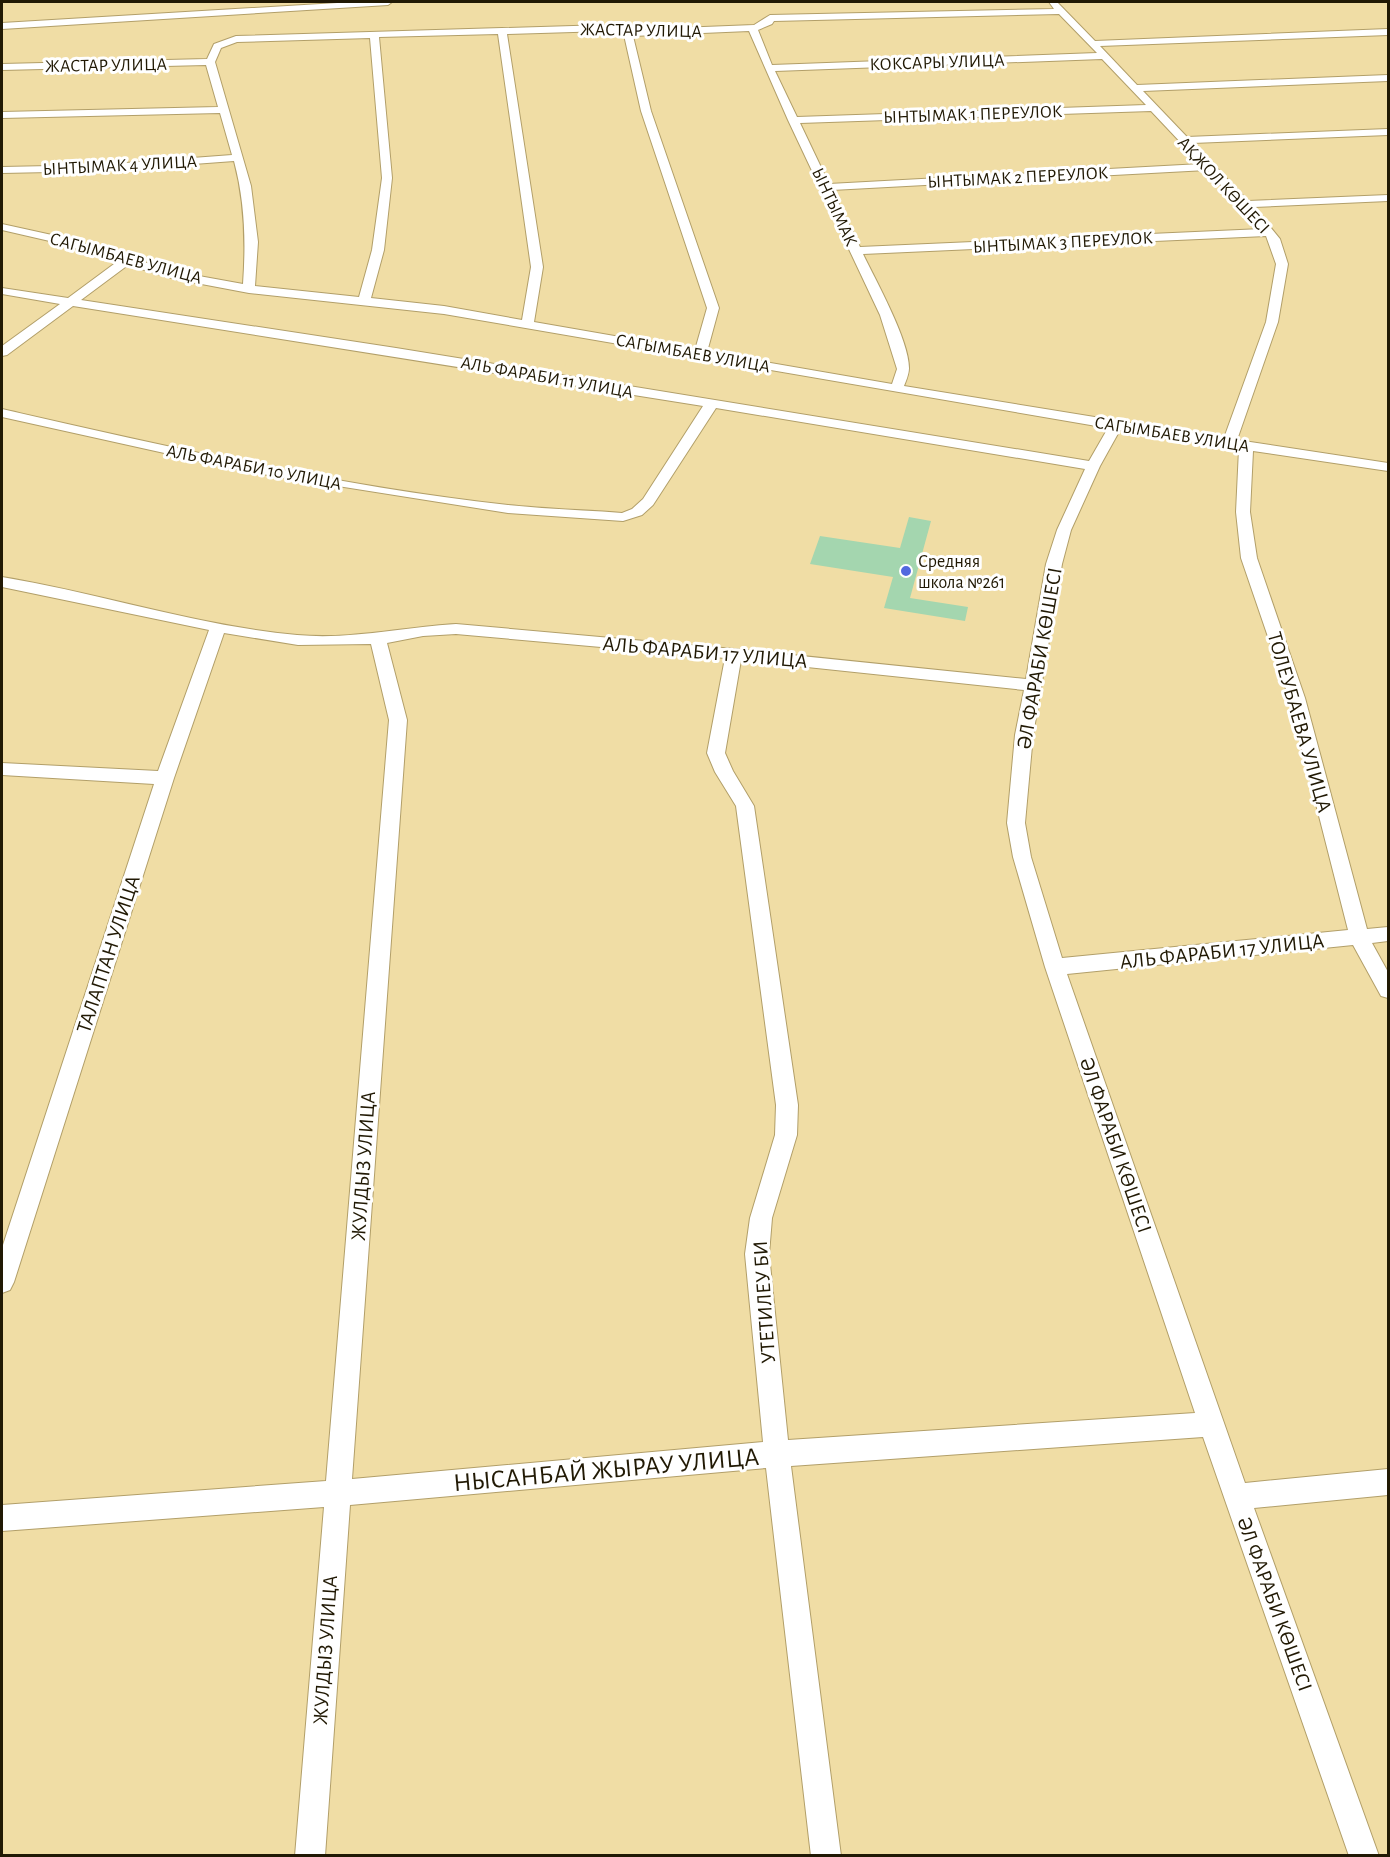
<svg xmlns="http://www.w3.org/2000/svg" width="1390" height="1857" viewBox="0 0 1390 1857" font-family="'Alegreya Sans',sans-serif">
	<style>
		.building { fill: #a4d6af }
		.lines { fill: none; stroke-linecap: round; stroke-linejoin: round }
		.minor-casing { stroke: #b29f69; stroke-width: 2 }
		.minor { fill: #fff; fill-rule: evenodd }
		.poi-dot { fill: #5269df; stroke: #fff; stroke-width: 2 }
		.labels { text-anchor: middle; stroke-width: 6; stroke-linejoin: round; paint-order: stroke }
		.far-street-label { font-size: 18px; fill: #211904; stroke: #fff }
		.far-poi-label { font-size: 18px; fill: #211904; stroke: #fff; text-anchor: start }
		.street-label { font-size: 21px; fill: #211904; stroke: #fff }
		.near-street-label { font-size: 26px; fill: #211904; stroke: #fff }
	</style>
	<rect width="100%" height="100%" fill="#f0dda5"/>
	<!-- building -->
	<path class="building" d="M909,517L931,521L910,598L968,607L965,621L884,608L893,577L810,564L820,536L900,548Z"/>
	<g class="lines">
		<defs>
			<path id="minor" d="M354,2H392L388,5L2,29V23Z
				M1049,2H1057L1095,41L1388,29V35L1100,46L1137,85L1388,75V81L1143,91L1187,137L1388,129V135L1193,143L1248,201L1388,195V201L1254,207L1280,239L1288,264L1278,322L1237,440L1388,463V471L1253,451L1250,512L1257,558L1305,698L1367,929L1388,927V941L1372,943L1388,972V998L1381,996L1353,945L1067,974L1245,1483L1388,1469V1495L1254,1508L1379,1856H1349L1203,1437L791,1466L841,1856H811L766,1468L350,1505L325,1856H295L324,1507L2,1531V1505L326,1481L389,720L371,644L298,645L224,633L174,778L14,1282L10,1290L2,1293V1248L154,784L2,775V763L158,771L209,630L2,587V577C100,593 197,626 297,635C351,640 403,627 456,624L734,649L1026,679L1046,564L1057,530L1085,469L716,408L653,505L642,515L623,521L508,513L250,472L2,417V409C169,447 337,486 508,505C546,509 584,510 622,513L632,509L643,499L703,406L73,306L7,355L2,356V346L60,304L2,294V288L68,298L118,261L54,242L2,230V224L61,237L177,272L243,284C246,242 245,202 234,161L99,171L2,173V167L99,165L232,155L220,113L2,118V112L218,107L206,65L2,70V64L207,59L214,44L236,36L606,25L628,30L754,25L770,15L1054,9ZM1059,14L1097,53L772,65L758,30L772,24L774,21ZM606,31L624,35L641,111L707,308L695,350L534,322L543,267L507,34ZM749,31L788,120L880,315L897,369L892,384L707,352L719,308L651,111L633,36ZM498,34L531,267L522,320L444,306L371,298L384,250L392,178L379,37ZM370,38L382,178L372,250L359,297L255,286L258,242L251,186L215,62L221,48L237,42ZM1102,59L1146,105L797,117L775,71ZM1151,111L1201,164L829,184L800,123ZM1207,170L1262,229L860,247L832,190ZM1266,236L1276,264L1266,322L1224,438L904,386C906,381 909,374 909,368C909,340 876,281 863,254ZM128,265L175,279L249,293L444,314L1108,428L1089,461L396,348L81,300ZM1120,430L1239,449L1236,512L1241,558L1289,698L1348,930L1062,958L1031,857L1025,823L1033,735L1062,564L1071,530L1100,466ZM456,634L725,658L707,753L715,772L736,806L776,1105L775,1135L750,1218L745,1254L763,1442L352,1479L407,720L387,643L423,636ZM741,660L1024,690L1015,735L1007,823L1013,857L1045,967L1195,1413L788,1440L769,1254L772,1218L797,1135L798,1105L754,806L733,771L725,753Z"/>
		</defs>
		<!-- minor casing -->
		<use href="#minor" class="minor-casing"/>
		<!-- minor -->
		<use href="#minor" class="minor"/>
	</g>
	<!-- markers -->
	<circle class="poi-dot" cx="906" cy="571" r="6"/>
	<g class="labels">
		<!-- far-street labels -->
		<g class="far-street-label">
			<text transform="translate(641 30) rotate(1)" y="6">ЖАСТАР УЛИЦА</text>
			<text transform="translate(937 62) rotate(-2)" y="6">КОКСАРЫ УЛИЦА</text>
			<text transform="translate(106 65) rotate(-1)" y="6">ЖАСТАР УЛИЦА</text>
			<text transform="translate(973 114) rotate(-2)" y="6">ЫНТЫМАК 1 ПЕРЕУЛОК</text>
			<text transform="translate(120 165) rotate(-3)" y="6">ЫНТЫМАК 4 УЛИЦА</text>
			<text transform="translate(1018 177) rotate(-3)" y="6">ЫНТЫМАК 2 ПЕРЕУЛОК</text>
			<text transform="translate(1224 185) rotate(47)" y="6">АҚЖОЛ КӨШЕСІ</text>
			<text transform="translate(835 207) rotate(65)" y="6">ЫНТЫМАК</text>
			<text transform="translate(1063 242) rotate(-3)" y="6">ЫНТЫМАК 3 ПЕРЕУЛОК</text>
			<text transform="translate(126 258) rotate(15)" y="6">САГЫМБАЕВ УЛИЦА</text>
			<text transform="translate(693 353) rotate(10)" y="6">САГЫМБАЕВ УЛИЦА</text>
			<text transform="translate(547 377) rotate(10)" y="6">АЛЬ ФАРАБИ 11 УЛИЦА</text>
			<text transform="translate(1172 434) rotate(9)" y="6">САГЫМБАЕВ УЛИЦА</text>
			<text transform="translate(254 467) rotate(11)" y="6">АЛЬ ФАРАБИ 10 УЛИЦА</text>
		</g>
		<!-- far-poi labels -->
		<g class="far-poi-label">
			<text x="918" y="567">Средняя<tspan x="918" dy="21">школа №261</tspan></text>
		</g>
		<!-- street labels -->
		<g class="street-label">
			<text transform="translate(705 652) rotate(5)" y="7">АЛЬ ФАРАБИ 17 УЛИЦА</text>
			<text transform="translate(1039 658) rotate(-80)" y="7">ӘЛ ФАРАБИ КӨШЕСІ</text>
			<text transform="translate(1300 722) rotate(74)" y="7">ТОЛЕУБАЕВА УЛИЦА</text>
			<text transform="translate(1222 951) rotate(-6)" y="7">АЛЬ ФАРАБИ 17 УЛИЦА</text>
			<text transform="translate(108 954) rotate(-72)" y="7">ТАЛАПТАН УЛИЦА</text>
			<text transform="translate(1116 1145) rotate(71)" y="7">ӘЛ ФАРАБИ КӨШЕСІ</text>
			<text transform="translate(363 1166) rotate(-86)" y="7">ЖУЛДЫЗ УЛИЦА</text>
			<text transform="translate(764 1302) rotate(-94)" y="7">УТЕТИЛЕУ БИ</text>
			<text transform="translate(1275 1604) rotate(70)" y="7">ӘЛ ФАРАБИ КӨШЕСІ</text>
			<text transform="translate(325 1650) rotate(-86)" y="7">ЖУЛДЫЗ УЛИЦА</text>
		</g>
		<!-- near-street labels -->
		<g class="near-street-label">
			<text transform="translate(606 1469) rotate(-5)" y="9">НЫСАНБАЙ ЖЫРАУ УЛИЦА</text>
		</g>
	</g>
	<!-- border -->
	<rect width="1390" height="1857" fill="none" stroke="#211904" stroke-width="6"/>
</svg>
